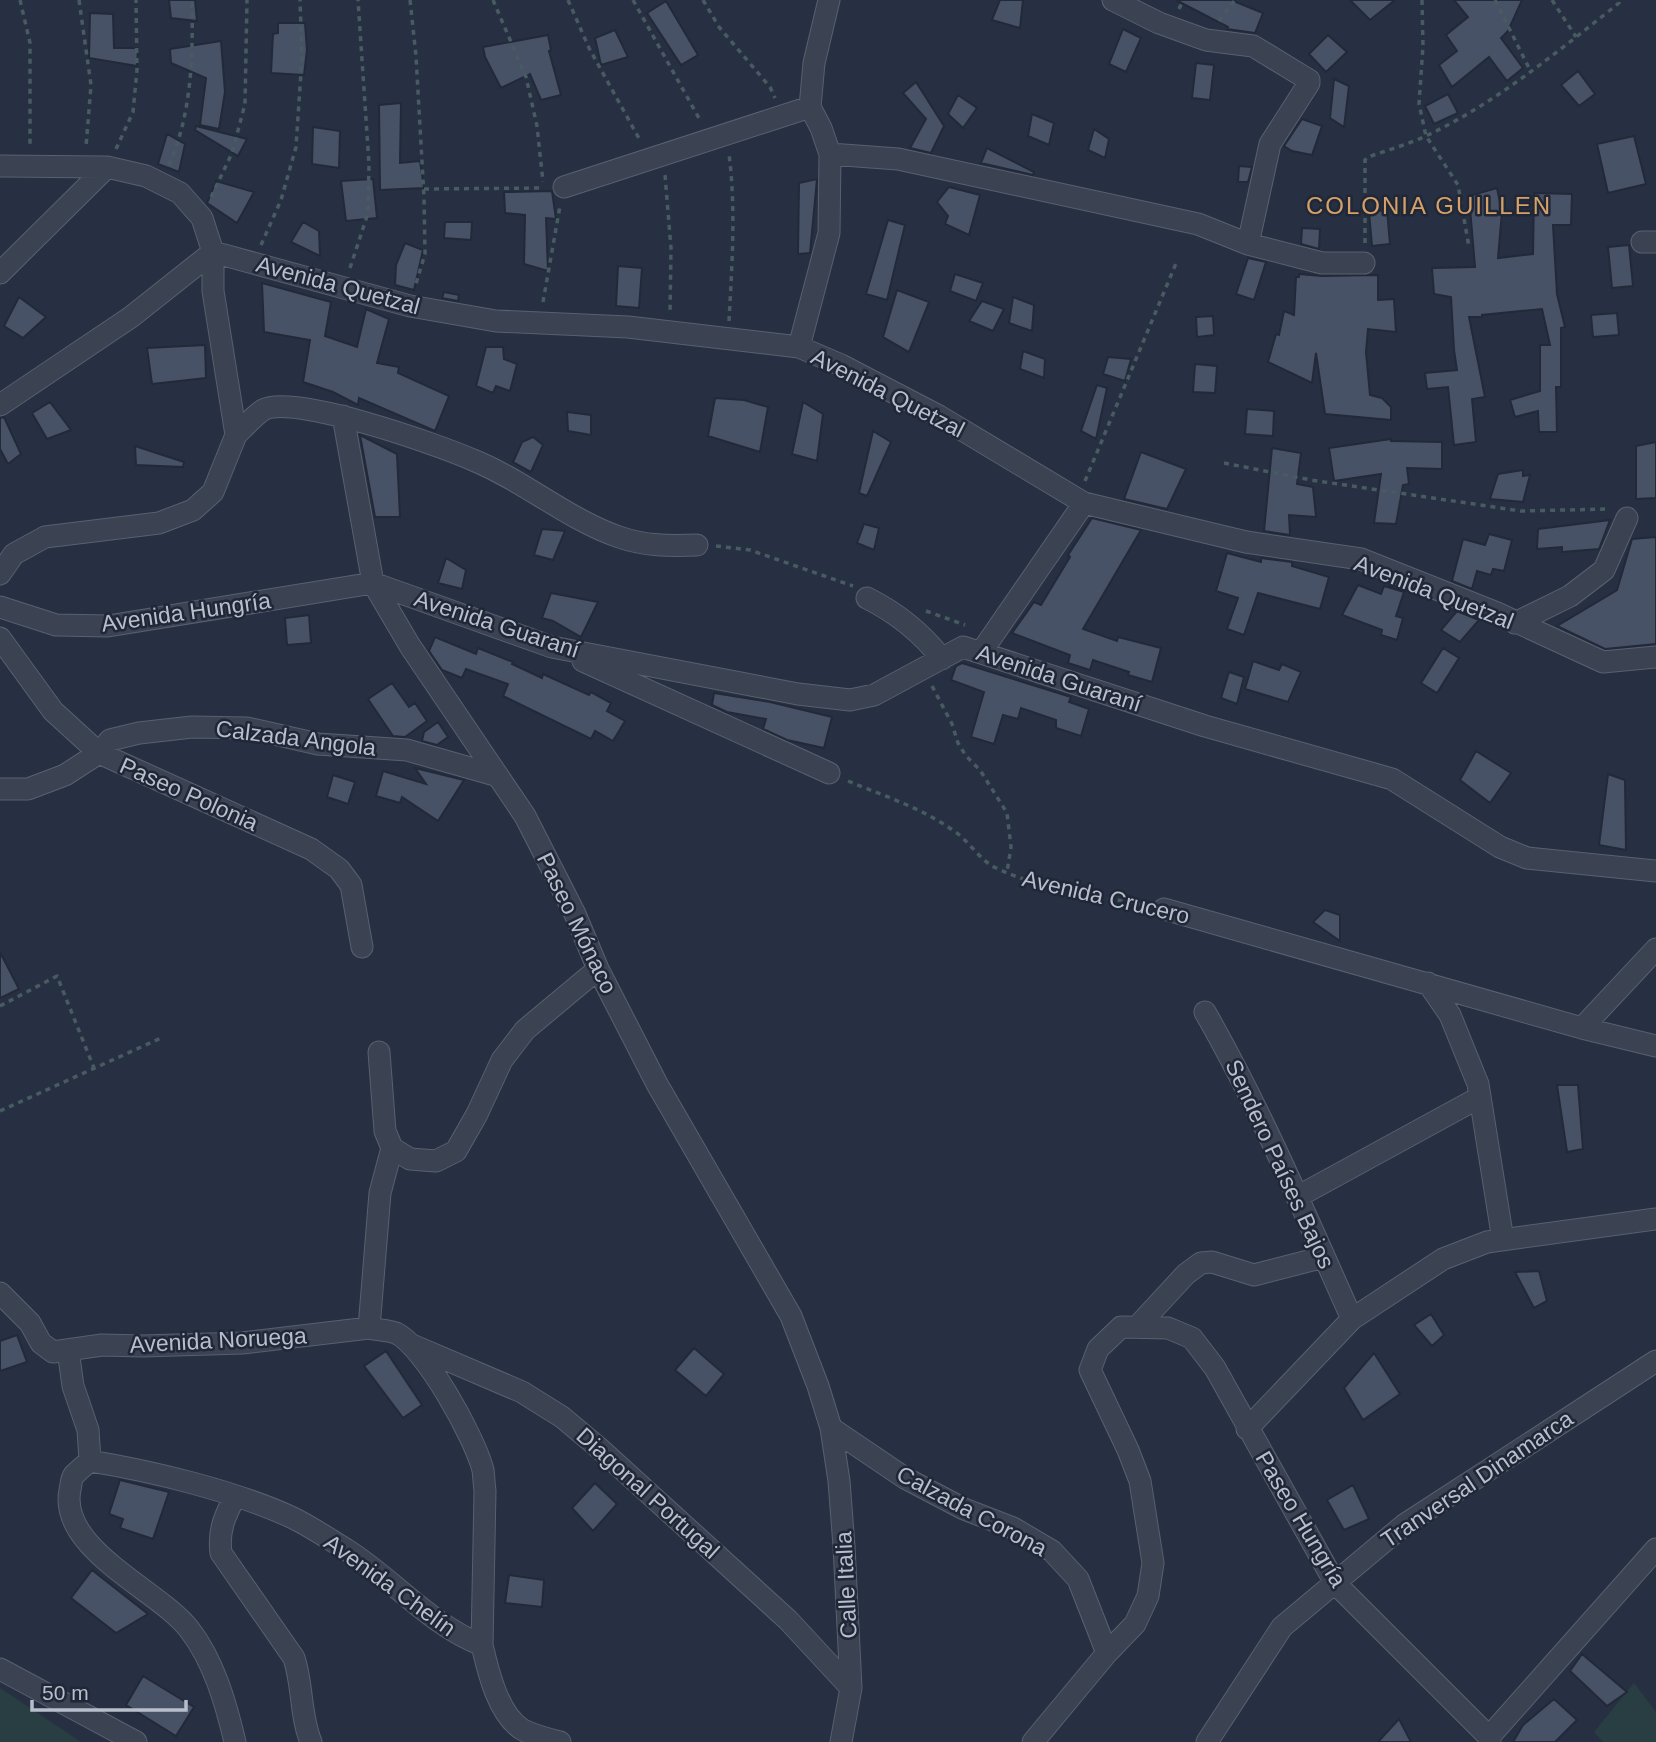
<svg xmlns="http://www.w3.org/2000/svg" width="1656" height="1742" viewBox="0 0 1656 1742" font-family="Helvetica,sans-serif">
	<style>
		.green { fill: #293e43 }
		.building { fill: #485266; stroke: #222939; stroke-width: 2 }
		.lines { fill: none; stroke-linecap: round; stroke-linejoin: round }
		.minor-casing { stroke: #59606f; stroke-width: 23 }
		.path { stroke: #475b60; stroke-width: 3.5; stroke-dasharray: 5 5; stroke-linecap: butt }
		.minor { stroke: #3b4252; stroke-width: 21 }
		.labels { text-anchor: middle; stroke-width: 5; stroke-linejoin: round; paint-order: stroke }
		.street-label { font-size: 23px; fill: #b8becc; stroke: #202737 }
		.neighbourhood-label { font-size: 24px; letter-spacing: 2px; fill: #d6a169; stroke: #202737 }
	</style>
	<rect width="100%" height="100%" fill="#273042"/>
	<!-- green -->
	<path class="green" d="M1634,1683L1656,1712V1742H1603L1594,1732Z
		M0,1688L81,1742H0Z"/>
	<!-- building -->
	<path class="building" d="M169,0H195L197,21L171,18Z
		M1000,0H1023L1020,28L992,20Z
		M1176,0H1231L1263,13L1255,33L1227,29L1228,27Z
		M1350,0H1395L1370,20Z
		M1454,0H1522L1508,31L1501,38L1523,68L1507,81L1489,57L1452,87L1439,65L1457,51L1446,35L1468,17Z
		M666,1L698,55L681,65L647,13Z
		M90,13L113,14L114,48H138L137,66L89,58Z
		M278,23H305L307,50L304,75L271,73L273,34L278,33Z
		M1123,29L1141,38L1126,72L1109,64Z
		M615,30L628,57L601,65L595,38Z
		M548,35L551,50L549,51L561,95L541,100L530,74L501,88L485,57L483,47Z
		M1328,35L1347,52L1326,72L1309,54Z
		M221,41L225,92L219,129L200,125L206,78L171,63L170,49Z
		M1196,63L1214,65L1210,100L1192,98Z
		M1578,71L1595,94L1579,106L1561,85Z
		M1334,79L1349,86L1344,127L1330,118Z
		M916,82L944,126L931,153L910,148L926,119L903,93Z
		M1448,94L1458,113L1434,124L1425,106Z
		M958,95L977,108L963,128L948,114Z
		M401,103L400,163L420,161L424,188L380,190L379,105Z
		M1032,114L1054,123L1049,145L1028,136Z
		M1302,119L1322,126L1312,155L1292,151L1284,146Z
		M196,126L247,139L238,156L195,130Z
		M313,127L340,131L339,168L312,164Z
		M1094,129L1109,139L1105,158L1088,150Z
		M167,134L185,144L179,172L158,164Z
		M1634,136L1646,184L1608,193L1597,144Z
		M987,148L1034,172L1033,175L981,163Z
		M1239,166L1252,167L1248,182H1238Z
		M373,179L377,218L346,221L341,181Z
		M817,179L810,253L798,254L799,183Z
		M216,181L254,192L237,223L207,203Z
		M949,187L980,195L969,235L945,224L948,216L937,202Z
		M1497,188L1502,212L1498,258L1533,254L1534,193L1572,194L1571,225H1553L1557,294L1565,327L1561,328V387H1556L1557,432H1539L1538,411L1515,417L1510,400L1540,391V345H1550L1542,309L1482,315V317H1469L1485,397L1472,399L1476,442L1454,445L1448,387L1427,389L1425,373L1457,370L1454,350L1451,297L1434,294L1432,268L1475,267L1469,196Z
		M552,191L556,219L546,218L548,271L524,264L525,215L505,213L504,192Z
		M1387,210L1390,244L1372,246L1369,212Z
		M888,220L905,225L887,300L866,294Z
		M303,222L319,231L320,256L291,242Z
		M445,222H472L471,240L444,238Z
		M1302,228L1320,229L1319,249L1301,244Z
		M405,243L423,250L414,290L395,285L396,265Z
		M1629,245L1633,286L1612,288L1608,247Z
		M1248,258L1266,262L1254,300L1236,294Z
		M618,266L642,268L639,308L616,306Z
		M955,274L983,283L976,301L950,291Z
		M1299,274L1322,276L1378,275V300L1394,299L1396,332L1368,329L1366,352L1370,395L1382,398L1391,407V420L1325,414L1316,353L1312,383L1268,362L1276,334L1279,335L1284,311L1294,315L1296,277H1299Z
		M262,283L331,302L325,336L357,347L366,309L389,319L377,363L399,367L398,373L449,396L435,431L359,398L358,405L333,392L303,382L310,340L264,332Z
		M897,290L929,302L909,352L883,337Z
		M444,292L459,295L458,301L442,298Z
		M19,297L46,317L23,338L4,326Z
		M1013,297L1034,305L1032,331L1009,323Z
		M982,301L1004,309L993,331L969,321Z
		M1617,313L1619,335L1593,337L1591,315Z
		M1213,316L1214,335L1197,337L1196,317Z
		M205,345L206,378L152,384L147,348Z
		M486,347H503L504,359L517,364L510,391L496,386L493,393L476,386Z
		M1023,351L1045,359L1044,378L1020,369Z
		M1108,357L1131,359L1125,381L1103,374Z
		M1195,364L1217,366L1215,393L1193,392Z
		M1097,385L1107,388L1096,439L1081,431Z
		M715,398L744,400L768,407L760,452L708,436Z
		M50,402L71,430L47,439L32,413Z
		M803,402L823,414L817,461L792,454Z
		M1247,409L1274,411L1273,436L1245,434Z
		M567,412L591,415V435L568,431Z
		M4,417L21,454L8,464L0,449V418Z
		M873,431L891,442L867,496L859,493Z
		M360,435L397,454L400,517H375Z
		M533,437L543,445L531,472L513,462L522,442Z
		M1391,439V441L1442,442V469L1407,468L1409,484L1403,485L1396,524L1374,523L1381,474L1334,481L1329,448Z
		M1656,442V498L1636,499V446Z
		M135,446L184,462L183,467L136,465Z
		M1272,448L1301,453L1297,484L1313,487L1316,517L1289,515L1290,535L1264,531Z
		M1141,452L1186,469L1167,509L1124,499Z
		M1523,470V476L1530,475L1523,502L1490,499L1498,474Z
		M1092,518L1141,530L1083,629L1117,641L1118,637L1161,648L1152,682L1128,675L1129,672L1093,660L1090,670L1068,663L1070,655L1012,633L1034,602L1041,605L1070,557L1068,555Z
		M1610,520L1599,549L1562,552V547L1537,549L1538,529Z
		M864,524L879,528L874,550L857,543Z
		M542,529L565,531L553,560L534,555Z
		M1489,534L1512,540L1504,571L1493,569L1491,575L1477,571L1472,589L1452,581L1463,539L1485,545Z
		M1656,537V644L1605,649L1557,626L1617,590L1632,539Z
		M1227,553L1261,562V558L1292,562V566L1329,577L1320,609L1258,593L1244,635L1227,629L1238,598L1216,591Z
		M446,558L466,570L462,589L438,583Z
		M1358,585L1381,594L1384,586L1404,592L1396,616L1403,618L1397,640L1381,635L1382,630L1342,615Z
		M551,593L598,602L581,637L553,621L542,618Z
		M1457,611L1479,620L1460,642L1441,630Z
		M309,615L311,643L287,645L285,618Z
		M435,637L476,654L478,648L513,662L512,664L542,678L543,674L589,695L591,692L611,703L607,711L625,721L613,741L595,731L591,739L503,696L508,684L466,669L462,678L442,670L429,651Z
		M1443,648L1459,658L1437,693L1421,683Z
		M1253,661L1279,670L1282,664L1301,672L1288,702L1245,689Z
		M962,663L1071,697L1069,702L1089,709L1081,736L1056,728V720L1021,708L1018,719L1003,715L994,744L971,737L984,692L951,680L956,666Z
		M1229,672L1244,677L1237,704L1221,698Z
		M392,683L409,707L415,703L427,721L405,737L393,736L368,699Z
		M714,693L770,702L832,717L824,748L787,740L763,729L766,719L727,712L712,705Z
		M438,722L448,737L437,745L422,741L424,732Z
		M1476,751L1511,773L1490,803L1460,780Z
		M415,768L464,780L438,821L402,797L400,803L376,796L383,771L426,784Z
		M1608,774L1625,780L1626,850L1599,845Z
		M333,775L355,782L348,804L327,797Z
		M1325,910L1340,915V941L1313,922Z
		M0,952L19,989L0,998Z
		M1557,1085H1578L1583,1149L1567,1152Z
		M1539,1271L1547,1301L1534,1308L1515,1272Z
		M1431,1314L1444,1335L1432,1346L1414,1325Z
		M17,1335L27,1362L0,1371V1341Z
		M694,1348L724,1374L706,1396L675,1370Z
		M386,1351L422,1405L403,1418L364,1366Z
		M1374,1353L1400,1394L1363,1420L1344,1388Z
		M120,1480L169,1492L153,1539L120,1528L123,1519L109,1514Z
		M595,1483L617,1504L593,1531L572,1508Z
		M1353,1485L1369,1519L1344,1530L1327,1500Z
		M92,1570L148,1614L116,1633L71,1598Z
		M509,1575L544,1580L542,1607L505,1603Z
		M1582,1654L1627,1692L1607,1706L1570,1671Z
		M143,1676L194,1707L176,1736L126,1705Z
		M1554,1699L1577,1720L1555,1742H1513L1523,1725Z
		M1399,1719L1411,1742H1378Z"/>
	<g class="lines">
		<defs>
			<path id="minor" d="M1113,0L1159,23L1206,40L1253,46L1309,80V83L1270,144L1248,244
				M830,154L898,159L1198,224L1248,244L1322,263H1364
				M0,166L107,167L146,176L180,193L202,218L213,252V291L236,435L213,492L193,510L159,523L45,537L14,554L0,574
				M564,187L810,107
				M1642,242H1656
				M213,252L410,306L496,321L628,327L799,347L841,365L939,416L1084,503L1246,542L1361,559L1497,613L1603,662L1656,657
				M0,273L107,167
				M799,347L829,233L830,154L821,128L810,107L814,63L829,0
				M0,405L131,317L213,252
				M343,416L373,583L410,646L525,816L575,914L598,969L657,1084L791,1316L818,1386L831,1428L839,1481L844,1546L851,1688L841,1742
				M236,435C244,427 254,416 263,410C292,393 439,445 473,460C523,480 567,519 619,537C645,546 669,546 697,545
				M867,598C897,613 921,632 942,659
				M0,607L56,625L108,626L373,583L552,647L798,694L850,700L874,695L963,647L1205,726L1392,779L1500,847L1527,858L1656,871
				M1515,623L1570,596L1604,570L1627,518
				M0,638L53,711L99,753L311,849L339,869L351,885L362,947
				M982,651L1084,503
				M583,661L829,773
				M0,789H28L65,775L99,753L110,740L139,733L192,727L247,728L318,744L407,750L498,776
				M1164,909L1582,1028L1656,1046
				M1428,983L1450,1015L1478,1084L1503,1240
				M1205,1012C1261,1110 1306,1216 1352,1319
				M1582,1028L1656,949
				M379,1052L385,1131L392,1148L410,1159L436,1161L456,1151L477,1114L502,1060L525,1030L598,969
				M392,1148L380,1193L369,1328C377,1330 388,1330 396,1333C425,1347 475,1438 483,1470C484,1477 484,1484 485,1491L482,1645
				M1297,1197L1480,1097
				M0,1293L30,1323L41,1343L53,1352L102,1345L143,1346L242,1343L369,1328
				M1137,1327L1186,1274L1201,1263L1212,1262L1254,1275L1324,1257
				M412,1345L522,1392L562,1417L599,1448L788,1620L851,1688
				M68,1350L73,1386L88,1430L90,1461
				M831,1428L905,1478L964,1509L1013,1528L1052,1551L1078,1579L1107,1653
				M1247,1429L1352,1319L1443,1259L1487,1242L1656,1219
				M90,1461C152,1471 234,1491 291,1517C310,1526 329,1539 347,1550C393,1579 430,1625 482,1645C488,1671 498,1715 523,1730C535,1736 548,1739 560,1742
				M90,1461C85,1465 79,1470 74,1475C71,1479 71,1485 70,1490C58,1549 159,1590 189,1629C214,1661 226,1704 235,1742
				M235,1496C225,1516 218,1530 221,1553L294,1658C303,1685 300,1716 311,1742
				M0,1669L136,1742
				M1489,1737L1656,1549
				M1033,1742L1107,1653L1135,1624L1148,1596L1153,1563L1140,1481L1128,1450L1090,1370L1098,1349L1121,1327L1168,1328L1192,1338L1215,1368L1335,1583L1489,1737L1490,1742
				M1207,1742L1282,1627L1404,1525L1656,1361"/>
		</defs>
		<!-- minor casing -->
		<use href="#minor" class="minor-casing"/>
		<!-- path -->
		<path class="path" d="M20,0L30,43V148
			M79,0L91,85L86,147
			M410,0L416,56L424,197L425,254L415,287
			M493,0L526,77L537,126L543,182
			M568,0L589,48L641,142
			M633,0L700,120
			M703,0L719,27L770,87L775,98
			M1422,0L1423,46L1419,104L1426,136L1458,185L1469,247
			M1495,0L1531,72
			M1552,0L1576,37
			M1179,9L1183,0
			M1219,21L1235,0
			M116,149L133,112L137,70L136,0
			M169,165C192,113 193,56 192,0
			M665,175L671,248L670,314
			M424,189L544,188
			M211,197L232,153L245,104L247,0
			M1365,243V160L1368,157C1388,150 1409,144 1428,135C1495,103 1552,56 1609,11L1619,3V0
			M261,245L281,200L296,147L302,57L300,0
			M350,268L368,213L369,164L358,0
			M543,302L560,206
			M729,321C732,265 736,209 729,154
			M1224,463L1311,480L1521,511L1610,509
			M1085,481L1177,261
			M716,546L750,550L853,586
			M926,611L965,625
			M932,686L952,724L958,743L966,756L980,770L1007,813L1011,847L1007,872
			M848,781C884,796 922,808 954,831C969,841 979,859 994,867C1041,890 1094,895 1145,905
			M0,1006L57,976L94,1068
			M0,1111L161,1038"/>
		<!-- minor -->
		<use href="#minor" class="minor"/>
	</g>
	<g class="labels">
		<!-- street labels -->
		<g class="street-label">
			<text transform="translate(338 285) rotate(15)" y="8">Avenida Quetzal</text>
			<text transform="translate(888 393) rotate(27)" y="8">Avenida Quetzal</text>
			<text transform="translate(1434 592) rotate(21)" y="8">Avenida Quetzal</text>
			<text transform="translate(186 612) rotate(-8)" y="8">Avenida Hungría</text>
			<text transform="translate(497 624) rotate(18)" y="8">Avenida Guaraní</text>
			<text transform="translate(1059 678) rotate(18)" y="8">Avenida Guaraní</text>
			<text transform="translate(296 738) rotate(7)" y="8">Calzada Angola</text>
			<text transform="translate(189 794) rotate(24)" y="8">Paseo Polonia</text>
			<text transform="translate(1106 897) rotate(13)" y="8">Avenida Crucero</text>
			<text transform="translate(577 923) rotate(64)" y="8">Paseo Mónaco</text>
			<text transform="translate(1280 1164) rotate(65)" y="8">Sendero Países Bajos</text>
			<text transform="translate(218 1340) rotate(-3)" y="8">Avenida Noruega</text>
			<text transform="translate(1477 1479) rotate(-34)" y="8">Tranversal Dinamarca</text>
			<text transform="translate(648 1493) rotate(42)" y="8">Diagonal Portugal</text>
			<text transform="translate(972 1511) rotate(28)" y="8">Calzada Corona</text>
			<text transform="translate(1301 1519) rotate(59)" y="8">Paseo Hungría</text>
			<text transform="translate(390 1585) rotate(36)" y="8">Avenida Chelín</text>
			<text transform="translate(846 1585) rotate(-93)" y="8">Calle Italia</text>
		</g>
		<!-- neighbourhood labels -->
		<g class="neighbourhood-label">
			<text x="1429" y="214">COLONIA GUILLEN</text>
		</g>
	</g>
	<!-- scale -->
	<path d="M32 1700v10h154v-10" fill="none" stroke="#b8becc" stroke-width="3.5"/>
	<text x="42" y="1700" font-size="21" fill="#b8becc" stroke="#202737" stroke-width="5" paint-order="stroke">50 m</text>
</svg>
